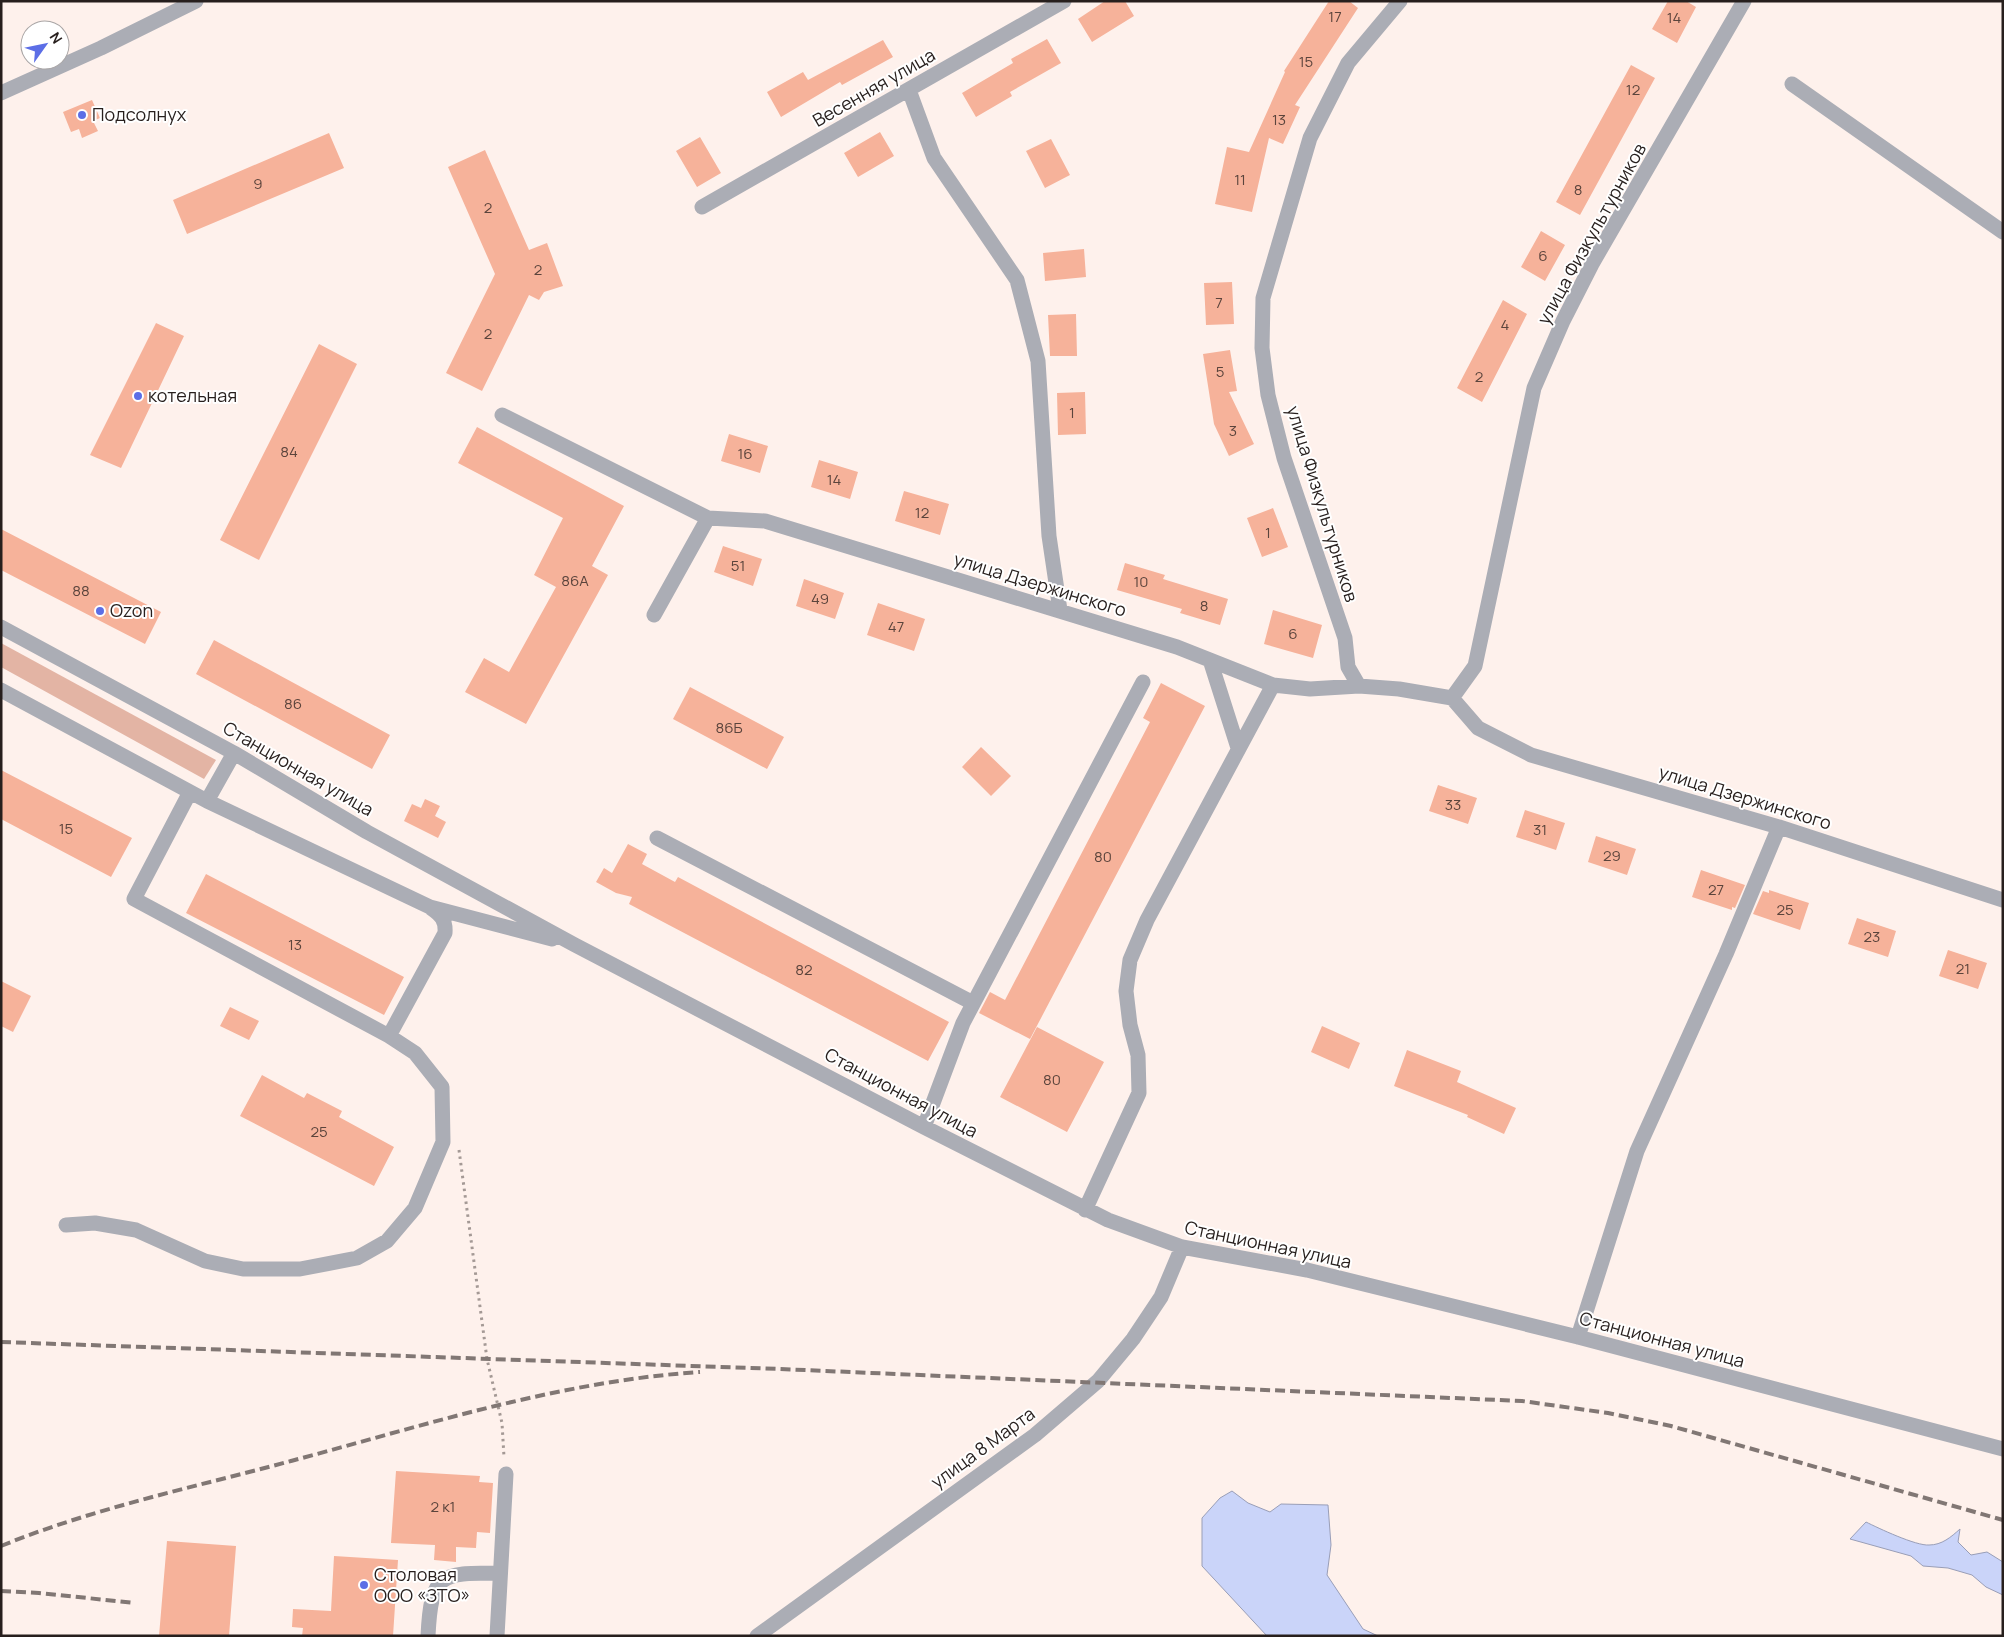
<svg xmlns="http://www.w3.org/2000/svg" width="2004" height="1637" viewBox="0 0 2004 1637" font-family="Manrope,sans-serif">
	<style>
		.green { fill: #e3b4a4 }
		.water { fill: #cad4f9; stroke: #999eb7 }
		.building { fill: #f6b29a }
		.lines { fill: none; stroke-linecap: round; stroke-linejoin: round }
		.path { stroke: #a49995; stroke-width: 3; stroke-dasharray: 2.5 4; stroke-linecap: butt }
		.minor { stroke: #abadb5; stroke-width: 15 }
		.rail { stroke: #817774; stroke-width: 4; stroke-dasharray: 10 5; stroke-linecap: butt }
		.poi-dot { fill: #5c6ee6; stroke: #fff; stroke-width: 2 }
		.labels { text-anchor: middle; stroke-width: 4; stroke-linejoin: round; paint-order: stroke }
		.number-label { font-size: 15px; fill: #5b443c }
		.street-label { font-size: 18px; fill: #271f1d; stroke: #fff }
		.poi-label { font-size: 18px; fill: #271f1d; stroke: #fff; text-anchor: start }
	</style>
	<rect width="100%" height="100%" fill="#fef1ec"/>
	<!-- green -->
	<path class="green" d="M1,643L216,760L204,779L1,667Z"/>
	<!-- water -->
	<path class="water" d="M1232,1491L1248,1503L1270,1512L1281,1504L1328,1505L1331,1545L1327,1575L1363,1629L1378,1636H1267L1202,1566V1518L1220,1498Z
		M1866,1522C1878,1528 1916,1546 1929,1545C1942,1545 1951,1537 1960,1529L1958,1542L1971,1555L1987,1552L2003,1562V1595L1986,1587L1972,1575L1948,1568L1923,1566L1911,1556L1850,1539Z"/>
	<!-- building -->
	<path class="building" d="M1105,1H1125L1134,16L1092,42L1078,19Z
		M1329,1H1349L1358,8L1295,105L1300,107L1283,144L1269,138L1252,212L1215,204L1227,147L1249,152L1285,72L1284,71Z
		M1668,1H1686L1696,7L1677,43L1652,29Z
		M1047,39L1061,63L1010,92L1012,96L976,117L962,93L1013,63L1011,59Z
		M883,40L893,57L842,85L840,82L781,117L767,92L803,72L808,80Z
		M1631,65L1655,78L1580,215L1556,202Z
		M92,100L100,118L93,121L98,131L82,138L79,129L71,132L63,112Z
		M880,132L894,156L858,177L844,153Z
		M329,133L344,168L187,234L173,200Z
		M700,137L721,173L697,187L676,151Z
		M1051,139L1070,175L1045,188L1026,151Z
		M485,150L529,250L547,243L563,286L544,292L539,300L529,295L482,391L446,373L495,274L448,167Z
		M1541,231L1565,245L1545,281L1521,267Z
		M1084,249L1086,277L1045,281L1043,253Z
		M1232,282L1234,324L1206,325L1204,283Z
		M1503,300L1527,314L1482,402L1457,388Z
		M1076,314L1077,356H1050L1048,315Z
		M156,323L184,336L121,468L90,455Z
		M319,344L357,364L259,560L220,540Z
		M1230,350L1237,391L1229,392L1254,444L1229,456L1214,424L1203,354Z
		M1085,392L1086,434L1058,435L1057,393Z
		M477,427L624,506L592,566L608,575L526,724L465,692L484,658L509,672L556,587L534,575L563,518L458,463Z
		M729,434L768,446L760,473L721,461Z
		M819,460L858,472L850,499L811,487Z
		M904,491L949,504L940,535L895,521Z
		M1273,508L1288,547L1262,557L1247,518Z
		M1,529L161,612L145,644L1,570Z
		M723,546L762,559L753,586L714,572Z
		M1125,563L1165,575L1163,579L1228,599L1220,625L1180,613L1182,609L1117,590Z
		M804,579L844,593L835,619L796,606Z
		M878,603L925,619L914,651L867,635Z
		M1273,610L1322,625L1313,658L1264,644Z
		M214,640L390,735L372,769L196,674Z
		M1161,683L1205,706L1030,1039L979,1013L990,992L1005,1000L1150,722L1143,718Z
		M690,687L784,737L767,769L673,719Z
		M981,747L1011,776L991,796L962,767Z
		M1,770L132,838L111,877L1,819Z
		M1438,785L1477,798L1468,824L1429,811Z
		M425,799L440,806L435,816L446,822L438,838L404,821L412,804L421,808Z
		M1525,810L1565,823L1556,850L1516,837Z
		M1596,836L1636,849L1627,875L1588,862Z
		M628,844L647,854L642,864L675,882L678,877L949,1022L928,1061L629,904L632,897L616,893L596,882L604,868L612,873Z
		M1701,870L1745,885L1735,908L1732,907V910L1692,897Z
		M206,874L404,977L384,1015L186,913Z
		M1769,890L1809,903L1800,930L1753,914L1763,891L1769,893Z
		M1857,918L1896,931L1888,957L1848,944Z
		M1948,950L1987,963L1978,989L1939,976Z
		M1,981L31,996L13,1032L1,1026Z
		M230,1007L259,1021L249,1040L220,1026Z
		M1322,1026L1360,1043L1349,1069L1311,1052Z
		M1037,1027L1104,1062L1067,1132L1000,1097Z
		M1407,1050L1461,1071L1457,1082L1516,1108L1504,1134L1467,1117L1468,1115L1394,1086Z
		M262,1075L304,1098L307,1093L342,1111L339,1117L394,1147L374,1186L240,1116Z
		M396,1471L480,1476L479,1482L493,1483L490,1533L477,1532L476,1548L456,1547V1562L434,1560L435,1545L391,1543Z
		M167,1541L236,1546L229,1636H159Z
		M334,1556L398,1560L393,1636H302L303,1628L292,1627L293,1609L331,1611Z"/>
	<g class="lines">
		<!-- path -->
		<path class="path" d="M459,1150L487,1359L502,1423L504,1457"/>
		<!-- minor -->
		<path class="minor" d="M1400,1L1348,63L1310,138L1263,298L1262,348L1268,395L1284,458L1345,638L1348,667L1359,686L1399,689L1452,698
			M1744,1L1592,264L1563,321L1534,388L1475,666L1452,698L1478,728L1531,755L1779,827L2003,900
			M1792,84L2003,232
			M909,90L934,158L1017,280L1038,361L1049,536L1060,610
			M1,93L101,48L196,1
			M702,207L1064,1
			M502,415L708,518L765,521L1177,647L1273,685L1310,689L1359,686
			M654,615L708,518
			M1,627L234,753L367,832L575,945L924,1127L1108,1220L1182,1247L1307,1270L1578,1337L2003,1449
			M1210,660L1238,748
			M1,690L207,801L430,907L552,939
			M207,801L234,753
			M657,838L973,1003
			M389,1036L445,933C446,920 441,915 431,908
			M924,1127L963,1023L1143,682
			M1085,1210L1139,1093L1138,1055L1130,1025L1126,991L1130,960L1147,920L1273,685
			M66,1225L95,1223L136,1230L205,1261L243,1269H300L357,1258L387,1241L415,1208L443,1142L442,1087L415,1053L389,1036L134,899L190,792
			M1578,1337L1637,1151L1726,954L1779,827
			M428,1636C431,1572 441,1573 500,1573
			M497,1636L506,1474
			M757,1636L1035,1435L1098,1381L1133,1339L1161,1297L1182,1247"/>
		<!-- rail -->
		<path class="rail" d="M1,1342L780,1369L1522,1401L1608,1413L1671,1426L2003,1520
			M1,1546C94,1508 195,1487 291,1461C426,1425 560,1381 700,1372
			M1,1591L39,1593L135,1603"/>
	</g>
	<!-- markers -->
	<g class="poi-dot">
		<circle cx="82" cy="115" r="5"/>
		<circle cx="138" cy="396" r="5"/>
		<circle cx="100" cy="611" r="5"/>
		<circle cx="364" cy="1585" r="5"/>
	</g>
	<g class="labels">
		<!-- number labels -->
		<g class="number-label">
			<text x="1335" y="22">17</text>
			<text x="1674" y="23">14</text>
			<text x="1306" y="67">15</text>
			<text x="1633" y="95">12</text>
			<text x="1279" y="125">13</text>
			<text x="1240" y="185">11</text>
			<text x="258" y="189">9</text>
			<text x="1578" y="195">8</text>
			<text x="488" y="213">2</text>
			<text x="1543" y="261">6</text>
			<text x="538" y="275">2</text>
			<text x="1219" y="308">7</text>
			<text x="1505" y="330">4</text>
			<text x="488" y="339">2</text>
			<text x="1220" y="377">5</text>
			<text x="1479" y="382">2</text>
			<text x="1072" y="418">1</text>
			<text x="1233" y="436">3</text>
			<text x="289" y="457">84</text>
			<text x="745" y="459">16</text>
			<text x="834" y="485">14</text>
			<text x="922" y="518">12</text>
			<text x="1268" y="538">1</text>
			<text x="738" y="571">51</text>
			<text x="575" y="586">86А</text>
			<text x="1141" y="587">10</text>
			<text x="81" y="596">88</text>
			<text x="820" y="604">49</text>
			<text x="1204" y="611">8</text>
			<text x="896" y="632">47</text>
			<text x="1293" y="639">6</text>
			<text x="293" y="709">86</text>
			<text x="729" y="733">86Б</text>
			<text x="1453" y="810">33</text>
			<text x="66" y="834">15</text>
			<text x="1540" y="835">31</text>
			<text x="1612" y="861">29</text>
			<text x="1103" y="862">80</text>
			<text x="1716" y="895">27</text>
			<text x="1785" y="915">25</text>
			<text x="1872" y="942">23</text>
			<text x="295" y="950">13</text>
			<text x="1963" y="974">21</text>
			<text x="804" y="975">82</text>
			<text x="1052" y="1085">80</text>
			<text x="319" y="1137">25</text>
			<text x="443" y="1512">2 к1</text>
		</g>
		<!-- street labels -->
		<g class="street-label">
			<text transform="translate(874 88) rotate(-30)" y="6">Весенняя улица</text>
			<text transform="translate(1592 234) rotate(-61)" y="6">улица Физкультурников</text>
			<text transform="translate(1322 504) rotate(73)" y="6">улица Физкультурников</text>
			<text transform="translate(1040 585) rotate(17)" y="6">улица Дзержинского</text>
			<text transform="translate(298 769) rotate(30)" y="6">Станционная улица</text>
			<text transform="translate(1745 798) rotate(17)" y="6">улица Дзержинского</text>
			<text transform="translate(901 1093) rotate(28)" y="6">Станционная улица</text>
			<text transform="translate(1268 1245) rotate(12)" y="6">Станционная улица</text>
			<text transform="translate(1662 1340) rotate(15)" y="6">Станционная улица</text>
			<text transform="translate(983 1448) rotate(-36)" y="6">улица 8 Марта</text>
		</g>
		<!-- poi labels -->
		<g class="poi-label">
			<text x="92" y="121">Подсолнух</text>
			<text x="148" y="402">котельная</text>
			<text x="110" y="617">Ozon</text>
			<text x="374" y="1581">Столовая<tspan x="374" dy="21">ООО «ЗТО»</tspan></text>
		</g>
	</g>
	<!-- border -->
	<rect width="2004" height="1637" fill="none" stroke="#271f1d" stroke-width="5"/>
	<!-- north arrow -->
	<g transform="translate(45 45) rotate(57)"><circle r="24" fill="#ffffff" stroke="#a9a5a5"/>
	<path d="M0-4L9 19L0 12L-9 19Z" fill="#5c6ee6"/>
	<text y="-8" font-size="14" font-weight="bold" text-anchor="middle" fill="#271f1d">N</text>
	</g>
</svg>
